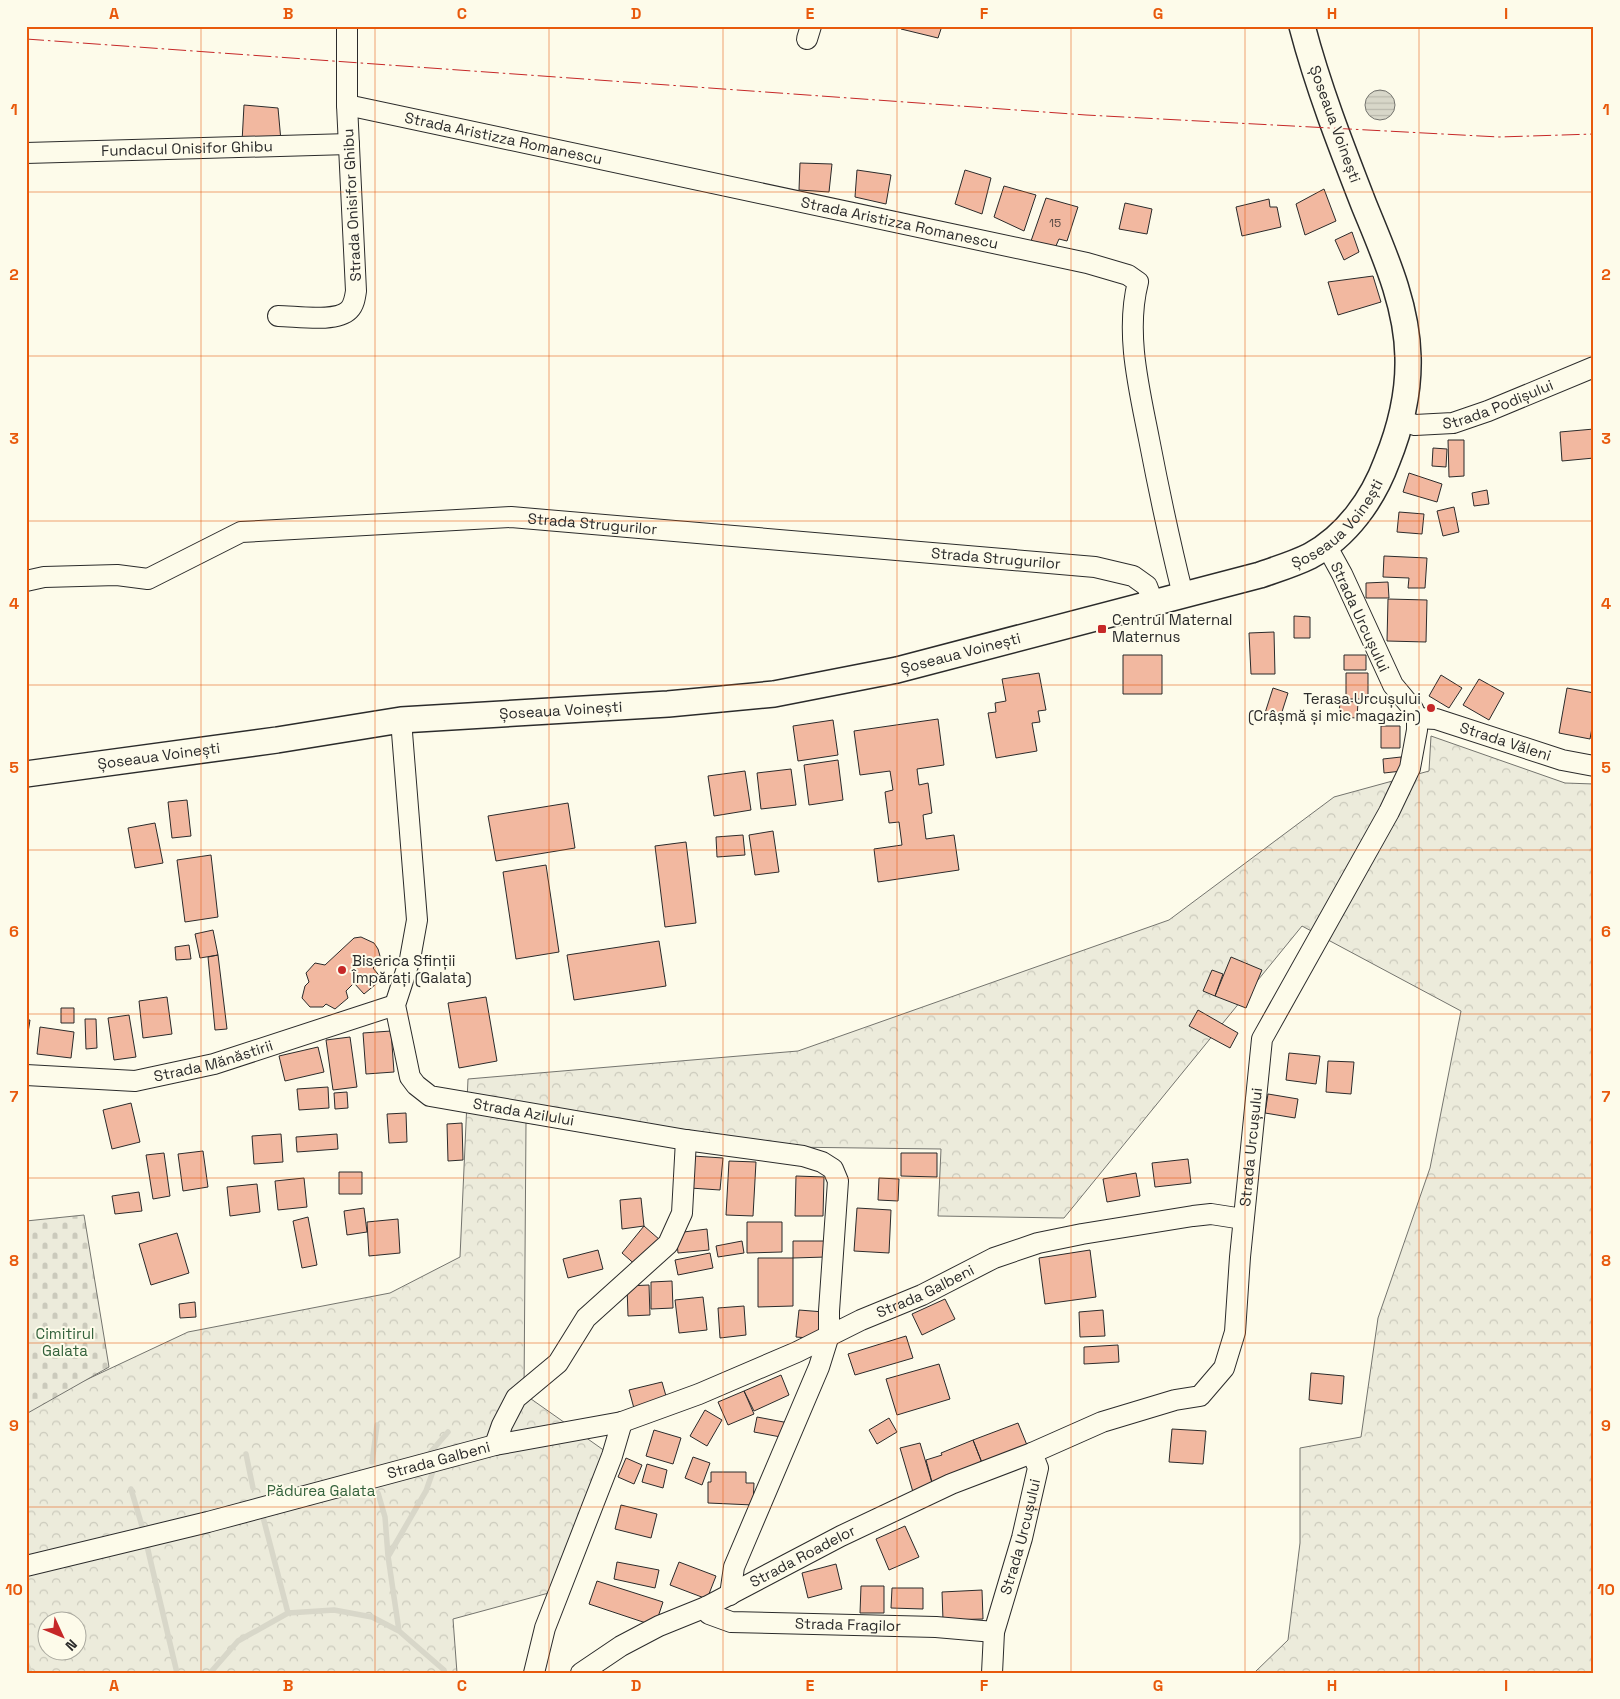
<svg xmlns="http://www.w3.org/2000/svg" width="1620" height="1699" viewBox="0 0 1620 1699" font-family="'Space Grotesk',sans-serif">
	<style>
		.forest { fill: url(#forest-crowns); stroke: #74746e; fill-rule: evenodd }
		.cemetery { fill: url(#cemetery-stones); stroke: #74746e }
		.water { fill: url(#water-rules); stroke: #74746e }
		.lines { fill: none; stroke-linecap: round; stroke-linejoin: round }
		.stream { stroke: #d8d7c9; stroke-width: 5.5 }
		.building { fill: #f2b8a0; stroke: #2b2b2b }
		.minor-casing { stroke: #2b2b2b; stroke-width: 22 }
		.major-casing { stroke: #2b2b2b; stroke-width: 28 }
		.minor { stroke: #fdfbea; stroke-width: 20 }
		.major { stroke: #fdfbea; stroke-width: 25 }
		.power { stroke: #c62828; stroke-width: 1; stroke-dasharray: 18 4 2.5 4; stroke-linecap: butt }
		.grid { fill: none; stroke: #e8590c; stroke-width: 1; stroke-opacity: 0.55 }
		.poi-dot { fill: #c62828; stroke: #fdfbea; stroke-width: 2 }
		.labels { text-anchor: middle; stroke-width: 4; stroke-linejoin: round; paint-order: stroke }
		.number-label { font-size: 12px; fill: #5d4e48 }
		.street-label { font-size: 15px; fill: #2b2b2b; stroke: #fdfbea }
		.poi-label { font-size: 15px; fill: #2b2b2b; stroke: #fdfbea; text-anchor: start }
		.park-label { font-size: 15px; fill: #34623c; stroke: #fdfbea }
		.neatline { fill: none; stroke: #e8590c; stroke-width: 2 }
		.grid-label { font-size: 16px; text-anchor: middle; font-weight: bold; fill: #e8590c }
	</style>
	<defs>
		<pattern id="forest-crowns" width="20" height="18" patternUnits="userSpaceOnUse" patternTransform="scale(1.25)"><rect width="20" height="18" fill="#ecebdb"/><path d="M2 6a3 3 0 1 1 6 0M12 15a3 3 0 1 1 6 0" fill="none" stroke="#cbcabc"/></pattern>
		<pattern id="cemetery-stones" width="16" height="16" patternUnits="userSpaceOnUse" patternTransform="scale(1.25)"><rect width="16" height="16" fill="#ecebdb"/><path d="M2 7V4a2 2 0 0 1 4 0v3zM10 15v-3a2 2 0 0 1 4 0v3z" fill="#cbcabc"/></pattern>
		<pattern id="water-rules" width="6" height="5" patternUnits="userSpaceOnUse" patternTransform="scale(1.25)"><rect width="6" height="5" fill="#d8d7c9"/><path d="M0 2.5h6" fill="none" stroke="#bab9ad"/></pattern>
	</defs>
	<rect width="100%" height="100%" fill="#fdfbea"/>
	<!-- forest -->
	<path class="forest" d="M1431,736L1565,783L1594,784V1673H1254L1288,1640L1300,1543V1448L1361,1437L1378,1318L1430,1168L1461,1011L1302,926L1064,1218L938,1216L941,1149L784,1147L711,1143L526,1123L524,1394L612,1456L556,1591L453,1619L457,1673H26V1408L188,1332L390,1293L460,1257L468,1079L798,1051L1169,920L1334,797L1429,771ZM48,1622H78V1652H48Z"/>
	<!-- cemetery -->
	<path class="cemetery" d="M84,1215L109,1367L26,1414V1221Z"/>
	<!-- water -->
	<path class="water" d="M1365 105a15 15 0 1 1 30 0a15 15 0 1 1-30 0Z"/>
	<g class="lines">
		<!-- stream -->
		<path class="stream" d="M246,1454L253,1488
			M429,1454L448,1432
			M372,1462L377,1425
			M131,1489L142,1526
			M378,1493L385,1517L388,1556L399,1631L444,1670L445,1673
			M147,1546L177,1673
			M389,1555L426,1491L433,1471
			M288,1613L334,1610L372,1617L399,1631
			M26,1662L30,1673
			M210,1673L238,1641L288,1613L263,1517"/>
	</g>
	<!-- building -->
	<path class="building" d="M902,26H942L938,38L901,29Z
		M244,105L278,108L281,141L242,142Z
		M800,163L832,164L829,192L799,190Z
		M857,170L891,175L886,204L855,197Z
		M965,170L991,178L982,214L955,204Z
		M1004,186L1036,195L1024,231L994,217Z
		M1324,189L1336,221L1305,235L1296,204Z
		M1046,198L1078,207L1067,241L1059,239L1055,248L1031,241Z
		M1269,199L1270,207H1277L1281,227L1242,236L1236,207Z
		M1125,203L1152,209L1147,234L1119,229Z
		M1352,232L1359,252L1344,260L1335,240Z
		M1373,276L1381,302L1338,315L1328,282Z
		M1594,429V458L1562,461L1560,432Z
		M1448,440H1464V476L1449,477Z
		M1433,448L1447,449L1446,467L1432,466Z
		M1409,473L1442,484L1437,502L1403,492Z
		M1487,490L1489,504L1474,506L1472,493Z
		M1454,507L1459,532L1443,536L1437,511Z
		M1399,512L1424,514L1422,534L1397,532Z
		M1384,556L1427,558L1425,588H1408L1409,578L1383,577Z
		M1388,582L1389,598H1366V583Z
		M1388,599L1427,600L1426,642L1387,641Z
		M1294,616L1310,617V638H1294Z
		M1274,632L1275,674H1251L1249,633Z
		M1123,655H1162V694H1123Z
		M1344,655H1366V670H1344Z
		M1039,673L1046,710L1038,711L1040,722L1032,723L1037,751L996,758L988,713L996,712L995,703L1006,701L1002,679Z
		M1346,673H1368V699H1346Z
		M1441,675L1462,688L1449,708L1429,696Z
		M1479,679L1504,693L1489,720L1463,705Z
		M1273,688L1288,693L1280,718L1265,713Z
		M1567,688L1594,693V717L1590,739L1559,733Z
		M1340,701L1358,702L1357,718L1339,717Z
		M938,719L944,765L917,769L919,785L928,783L932,813L923,815L926,839L954,835L959,870L878,882L874,849L902,845L899,822L889,823L885,792L893,790L890,771L860,775L854,731Z
		M833,720L838,755L798,761L793,726Z
		M1381,726H1400V748H1381Z
		M1401,757L1402,771L1384,773L1383,759Z
		M838,760L843,800L809,805L804,765Z
		M791,769L796,805L761,809L757,773Z
		M745,771L751,810L714,816L708,776Z
		M187,800L191,836L172,838L168,802Z
		M568,803L575,848L496,861L488,816Z
		M155,823L163,863L135,868L128,828Z
		M773,831L779,872L755,875L749,835Z
		M743,835L745,855L717,857L716,837Z
		M686,842L696,923L665,927L655,846Z
		M211,855L218,917L185,922L177,860Z
		M546,865L559,952L516,959L503,872Z
		M213,930L218,955L200,958L195,934Z
		M361,937L374,943L378,949L380,956L378,963L373,968L382,979L364,994L354,983L346,991L348,998L335,1009L326,1004L323,1007H310L302,998L305,986L309,982L306,973L315,963L325,965L354,938Z
		M659,941L666,986L574,1000L567,955Z
		M189,945L191,959L176,960L175,947Z
		M218,955L227,1029L215,1030L208,957Z
		M1231,957L1262,970L1246,1008L1215,996Z
		M1212,970L1223,974L1215,996L1203,991Z
		M167,997L172,1034L143,1038L139,1001Z
		M486,997L497,1061L459,1068L448,1003Z
		M61,1008H74V1023H61Z
		M1198,1010L1238,1033L1230,1048L1189,1026Z
		M129,1015L136,1057L114,1060L108,1018Z
		M85,1019H96L97,1048L86,1049Z
		M26,1020H30L27,1039H26Z
		M40,1027L74,1032L71,1058L37,1054Z
		M391,1031L394,1072L366,1074L363,1033Z
		M350,1037L357,1087L333,1090L326,1040Z
		M318,1047L324,1072L285,1081L279,1056Z
		M1289,1053L1320,1056L1316,1084L1286,1080Z
		M1328,1061L1354,1062L1351,1094L1326,1092Z
		M328,1087L329,1108L299,1110L297,1089Z
		M347,1092L348,1108L335,1109L334,1093Z
		M1268,1094L1298,1099L1295,1118L1265,1113Z
		M131,1103L140,1142L112,1149L103,1110Z
		M406,1113L407,1142L389,1143L387,1114Z
		M462,1123L463,1160L448,1161L447,1124Z
		M281,1134L283,1162L254,1164L252,1136Z
		M337,1134L338,1149L297,1152L296,1137Z
		M203,1151L208,1187L183,1191L178,1154Z
		M164,1153L170,1196L153,1199L146,1155Z
		M901,1153H937V1177L901,1176Z
		M693,1156L723,1158L720,1190L690,1188Z
		M1188,1159L1191,1183L1155,1187L1152,1163Z
		M729,1161L756,1162L753,1216L726,1215Z
		M339,1172H362V1194H339Z
		M1136,1173L1140,1196L1107,1202L1103,1179Z
		M796,1176L824,1177L823,1216H795Z
		M304,1178L307,1207L278,1210L275,1181Z
		M879,1178L899,1179L898,1201L878,1200Z
		M257,1184L260,1212L230,1216L227,1187Z
		M139,1192L142,1211L115,1214L112,1196Z
		M641,1198L644,1226L622,1229L620,1200Z
		M364,1208L367,1232L347,1235L344,1211Z
		M857,1208L891,1210L889,1253L854,1251Z
		M308,1217L317,1265L302,1268L293,1221Z
		M398,1219L400,1253L369,1256L367,1222Z
		M747,1222H782V1252L747,1253Z
		M644,1226L660,1240L638,1267L622,1253Z
		M707,1229L709,1250L678,1253L676,1233Z
		M177,1233L189,1273L151,1285L139,1244Z
		M742,1241L744,1253L718,1257L716,1246Z
		M793,1241H826V1257L793,1258Z
		M598,1250L603,1269L568,1278L563,1259Z
		M1090,1250L1096,1297L1045,1304L1039,1258Z
		M710,1253L713,1268L678,1275L675,1260Z
		M758,1258H793V1306L758,1307Z
		M672,1281L673,1308L651,1309V1282Z
		M649,1285L650,1315L628,1316L627,1286Z
		M703,1297L707,1330L679,1333L675,1300Z
		M945,1299L955,1319L922,1335L912,1314Z
		M195,1302L196,1317L180,1318L179,1304Z
		M744,1306L746,1335L720,1338L718,1308Z
		M799,1310L824,1312L821,1339L796,1337Z
		M1103,1310L1105,1336L1080,1337L1079,1312Z
		M906,1336L913,1358L855,1375L848,1354Z
		M1118,1345L1119,1362L1084,1364V1347Z
		M939,1364L950,1399L897,1415L886,1379Z
		M1311,1373L1344,1376L1342,1404L1309,1400Z
		M781,1375L789,1395L754,1411L744,1391Z
		M662,1382L668,1403L635,1412L629,1390Z
		M744,1391L754,1414L728,1425L718,1402Z
		M705,1410L722,1420L707,1446L690,1436Z
		M757,1417L789,1423L786,1438L754,1432Z
		M889,1418L897,1432L877,1444L869,1430Z
		M1018,1423L1029,1450L984,1468L973,1440Z
		M1172,1429L1206,1431L1203,1464L1169,1462Z
		M654,1430L681,1438L673,1464L646,1456Z
		M973,1440L984,1468L933,1486L926,1460L942,1455L941,1453Z
		M920,1443L933,1486L913,1492L900,1448Z
		M693,1457L710,1463L702,1485L685,1478Z
		M626,1458L642,1465L634,1484L618,1477Z
		M647,1464L667,1470L663,1488L642,1482Z
		M711,1472H746V1483H754L753,1505L708,1503V1482H711Z
		M621,1505L657,1514L651,1538L615,1529Z
		M905,1526L919,1557L889,1570L876,1539Z
		M617,1562L659,1570L655,1588L614,1579Z
		M679,1562L716,1576L707,1599L670,1585Z
		M836,1564L842,1589L808,1598L802,1573Z
		M597,1581L663,1602L655,1626L589,1604Z
		M861,1586H884V1613H860Z
		M892,1588H923V1609L891,1608Z
		M982,1590L983,1619L943,1620L942,1592Z"/>
	<g class="lines">
		<defs>
			<g id="minor">
				<path d="M807,39L811,26"/>
				<path id="s1" d="M347,105L1087,263L1128,275L1138,282C1125,333 1139,388 1149,439C1159,491 1170,543 1183,595"/>
				<path id="s2" d="M26,153L349,144"/>
				<path d="M278,316C296,316 336,323 349,310C354,305 355,298 356,291L347,105V26"/>
				<path id="s3" d="M1400,420L1415,425L1453,423L1488,411L1594,367"/>
				<path id="s4" d="M26,581L44,577L117,575L148,579L241,532L511,517L1095,567L1133,576L1147,586L1153,602"/>
				<path id="s5" d="M1417,718L1436,719L1562,760L1594,766"/>
				<path id="s6" d="M401,720L417,920L410,959L395,1005L410,1077L416,1085L430,1096L686,1140L803,1156L822,1162L833,1169L838,1181L829,1311V1335L819,1367L734,1567L730,1595"/>
				<path id="s7" d="M26,1075L135,1081L214,1064L395,1005"/>
				<path d="M495,1445L502,1425L516,1398L558,1363L586,1318L668,1244L682,1213L686,1140"/>
				<path id="s8" d="M26,1566L208,1522L495,1445L622,1422L699,1394L797,1352L861,1320L922,1295L994,1258L1038,1243L1082,1234L1193,1216L1211,1214L1243,1219"/>
				<path id="s9" d="M706,1607L709,1614L731,1622L936,1627L994,1632"/>
				<path d="M534,1673L545,1628L612,1456L622,1422"/>
				<path id="s10" d="M581,1673L621,1646L659,1626L706,1607L841,1536L951,1484L1032,1453L1102,1422L1175,1400L1200,1396L1224,1368L1235,1332L1240,1257L1262,1039L1389,812L1410,768L1417,730V718L1413,709L1393,685L1342,574L1326,545"/>
				<path id="s11" d="M992,1673L994,1632L1022,1538L1038,1468L1032,1453"/>
			</g>
			<g id="major">
				<path id="s12" d="M26,774L277,740L401,720L668,704L774,694L897,670L1260,575C1277,569 1294,564 1310,556C1347,536 1373,499 1387,461C1400,429 1409,392 1408,357C1407,304 1384,254 1364,205C1341,146 1318,87 1302,26"/>
			</g>
		</defs>
		<!-- minor casing -->
		<use href="#minor" class="minor-casing"/>
		<!-- major casing -->
		<use href="#major" class="major-casing"/>
		<!-- minor -->
		<use href="#minor" class="minor"/>
		<!-- major -->
		<use href="#major" class="major"/>
		<!-- power -->
		<path class="power" d="M26,39L1086,115L1499,137L1594,134"/>
	</g>
	<!-- grid -->
	<path class="grid" d="M201,26V1673M375,26V1673M549,26V1673M723,26V1673M897,26V1673M1071,26V1673M1245,26V1673M1419,26V1673M26,192H1594M26,356H1594M26,521H1594M26,685H1594M26,850H1594M26,1014H1594M26,1178H1594M26,1343H1594M26,1507H1594"/>
	<!-- markers -->
	<g class="poi-dot">
		<rect x="1097" y="624" width="10" height="10" rx="2.5"/>
		<circle cx="1431" cy="708" r="5"/>
		<circle cx="342" cy="970" r="5"/>
	</g>
	<g class="labels">
		<!-- number labels -->
		<g class="number-label">
			<text x="1055" y="227">15</text>
		</g>
		<!-- street labels -->
		<g class="street-label">
			<text transform="translate(1335 124) rotate(70)" y="5">Șoseaua Voinești</text>
			<text dy="5" stroke="none"><textPath href="#s1" startOffset="160">Strada Aristizza Romanescu</textPath></text>
			<text dy="5" stroke="none"><textPath href="#s2" startOffset="161">Fundacul Onisifor Ghibu</textPath></text>
			<text transform="translate(352 205) rotate(-93)" y="5">Strada Onisifor Ghibu</text>
			<text dy="5" stroke="none"><textPath href="#s1" startOffset="565">Strada Aristizza Romanescu</textPath></text>
			<text dy="5" stroke="none"><textPath href="#s3" startOffset="102">Strada Podișului</textPath></text>
			<text dy="5" stroke="none"><textPath href="#s12" startOffset="1349">Șoseaua Voinești</textPath></text>
			<text dy="5" stroke="none"><textPath href="#s4" startOffset="579">Strada Strugurilor</textPath></text>
			<text dy="5" stroke="none"><textPath href="#s4" startOffset="984">Strada Strugurilor</textPath></text>
			<text transform="translate(1360 617) rotate(65)" y="5">Strada Urcușului</text>
			<text dy="5" stroke="none"><textPath href="#s12" startOffset="944">Șoseaua Voinești</textPath></text>
			<text dy="5" stroke="none"><textPath href="#s12" startOffset="539">Șoseaua Voinești</textPath></text>
			<text dy="5" stroke="none"><textPath href="#s5" startOffset="92">Strada Văleni</textPath></text>
			<text dy="5" stroke="none"><textPath href="#s12" startOffset="134">Șoseaua Voinești</textPath></text>
			<text dy="5" stroke="none"><textPath href="#s7" startOffset="190">Strada Mănăstirii</textPath></text>
			<text dy="5" stroke="none"><textPath href="#s6" startOffset="485">Strada Azilului</textPath></text>
			<text dy="5" stroke="none"><textPath href="#s10" startOffset="941">Strada Urcușului</textPath></text>
			<text dy="5" stroke="none"><textPath href="#s8" startOffset="944">Strada Galbeni</textPath></text>
			<text dy="5" stroke="none"><textPath href="#s8" startOffset="426">Strada Galbeni</textPath></text>
			<text dy="5" stroke="none"><textPath href="#s11" startOffset="140">Strada Urcușului</textPath></text>
			<text dy="5" stroke="none"><textPath href="#s10" startOffset="251">Strada Roadelor</textPath></text>
			<text dy="5" stroke="none"><textPath href="#s9" startOffset="148">Strada Fragilor</textPath></text>
		</g>
		<!-- poi labels -->
		<g class="poi-label">
			<text x="1112" y="625">Centrul Maternal<tspan x="1112" dy="17">Maternus</tspan></text>
			<text x="1421" y="704" text-anchor="end">Terasa Urcușului<tspan x="1421" dy="17">(Crâșmă și mic magazin)</tspan></text>
			<text x="352" y="966">Biserica Sfinții<tspan x="352" dy="17">Împărați (Galata)</tspan></text>
		</g>
		<!-- park labels -->
		<g class="park-label">
			<text x="65" y="1339">Cimitirul<tspan x="65" dy="17">Galata</tspan></text>
			<text x="321" y="1496">Pădurea Galata</text>
		</g>
	</g>
	<!-- border -->
	<rect width="1620" height="1699" fill="none" stroke="#fdfbea" stroke-width="55"/>
	<!-- north arrow -->
	<g transform="translate(62 1636) rotate(134)"><circle r="24" fill="#fdfbea" stroke="#a9a89e"/>
	<path d="M0-4L9 19L0 12L-9 19Z" fill="#c62828"/>
	<text y="-8" font-size="14" font-weight="bold" text-anchor="middle" fill="#2b2b2b">N</text>
	</g>
	<rect x="28" y="28" width="1564" height="1644" class="neatline"/>
	<g class="grid-label">
		<text x="114" y="19">A</text>
		<text x="288" y="19">B</text>
		<text x="462" y="19">C</text>
		<text x="636" y="19">D</text>
		<text x="810" y="19">E</text>
		<text x="984" y="19">F</text>
		<text x="1158" y="19">G</text>
		<text x="1332" y="19">H</text>
		<text x="1506" y="19">I</text>
		<text x="14" y="115">1</text>
		<text x="1606" y="115">1</text>
		<text x="14" y="280">2</text>
		<text x="1606" y="280">2</text>
		<text x="14" y="444">3</text>
		<text x="1606" y="444">3</text>
		<text x="14" y="609">4</text>
		<text x="1606" y="609">4</text>
		<text x="14" y="773">5</text>
		<text x="1606" y="773">5</text>
		<text x="14" y="937">6</text>
		<text x="1606" y="937">6</text>
		<text x="14" y="1102">7</text>
		<text x="1606" y="1102">7</text>
		<text x="14" y="1266">8</text>
		<text x="1606" y="1266">8</text>
		<text x="14" y="1431">9</text>
		<text x="1606" y="1431">9</text>
		<text x="14" y="1595">10</text>
		<text x="1606" y="1595">10</text>
		<text x="114" y="1691">A</text>
		<text x="288" y="1691">B</text>
		<text x="462" y="1691">C</text>
		<text x="636" y="1691">D</text>
		<text x="810" y="1691">E</text>
		<text x="984" y="1691">F</text>
		<text x="1158" y="1691">G</text>
		<text x="1332" y="1691">H</text>
		<text x="1506" y="1691">I</text>
	</g>
</svg>
